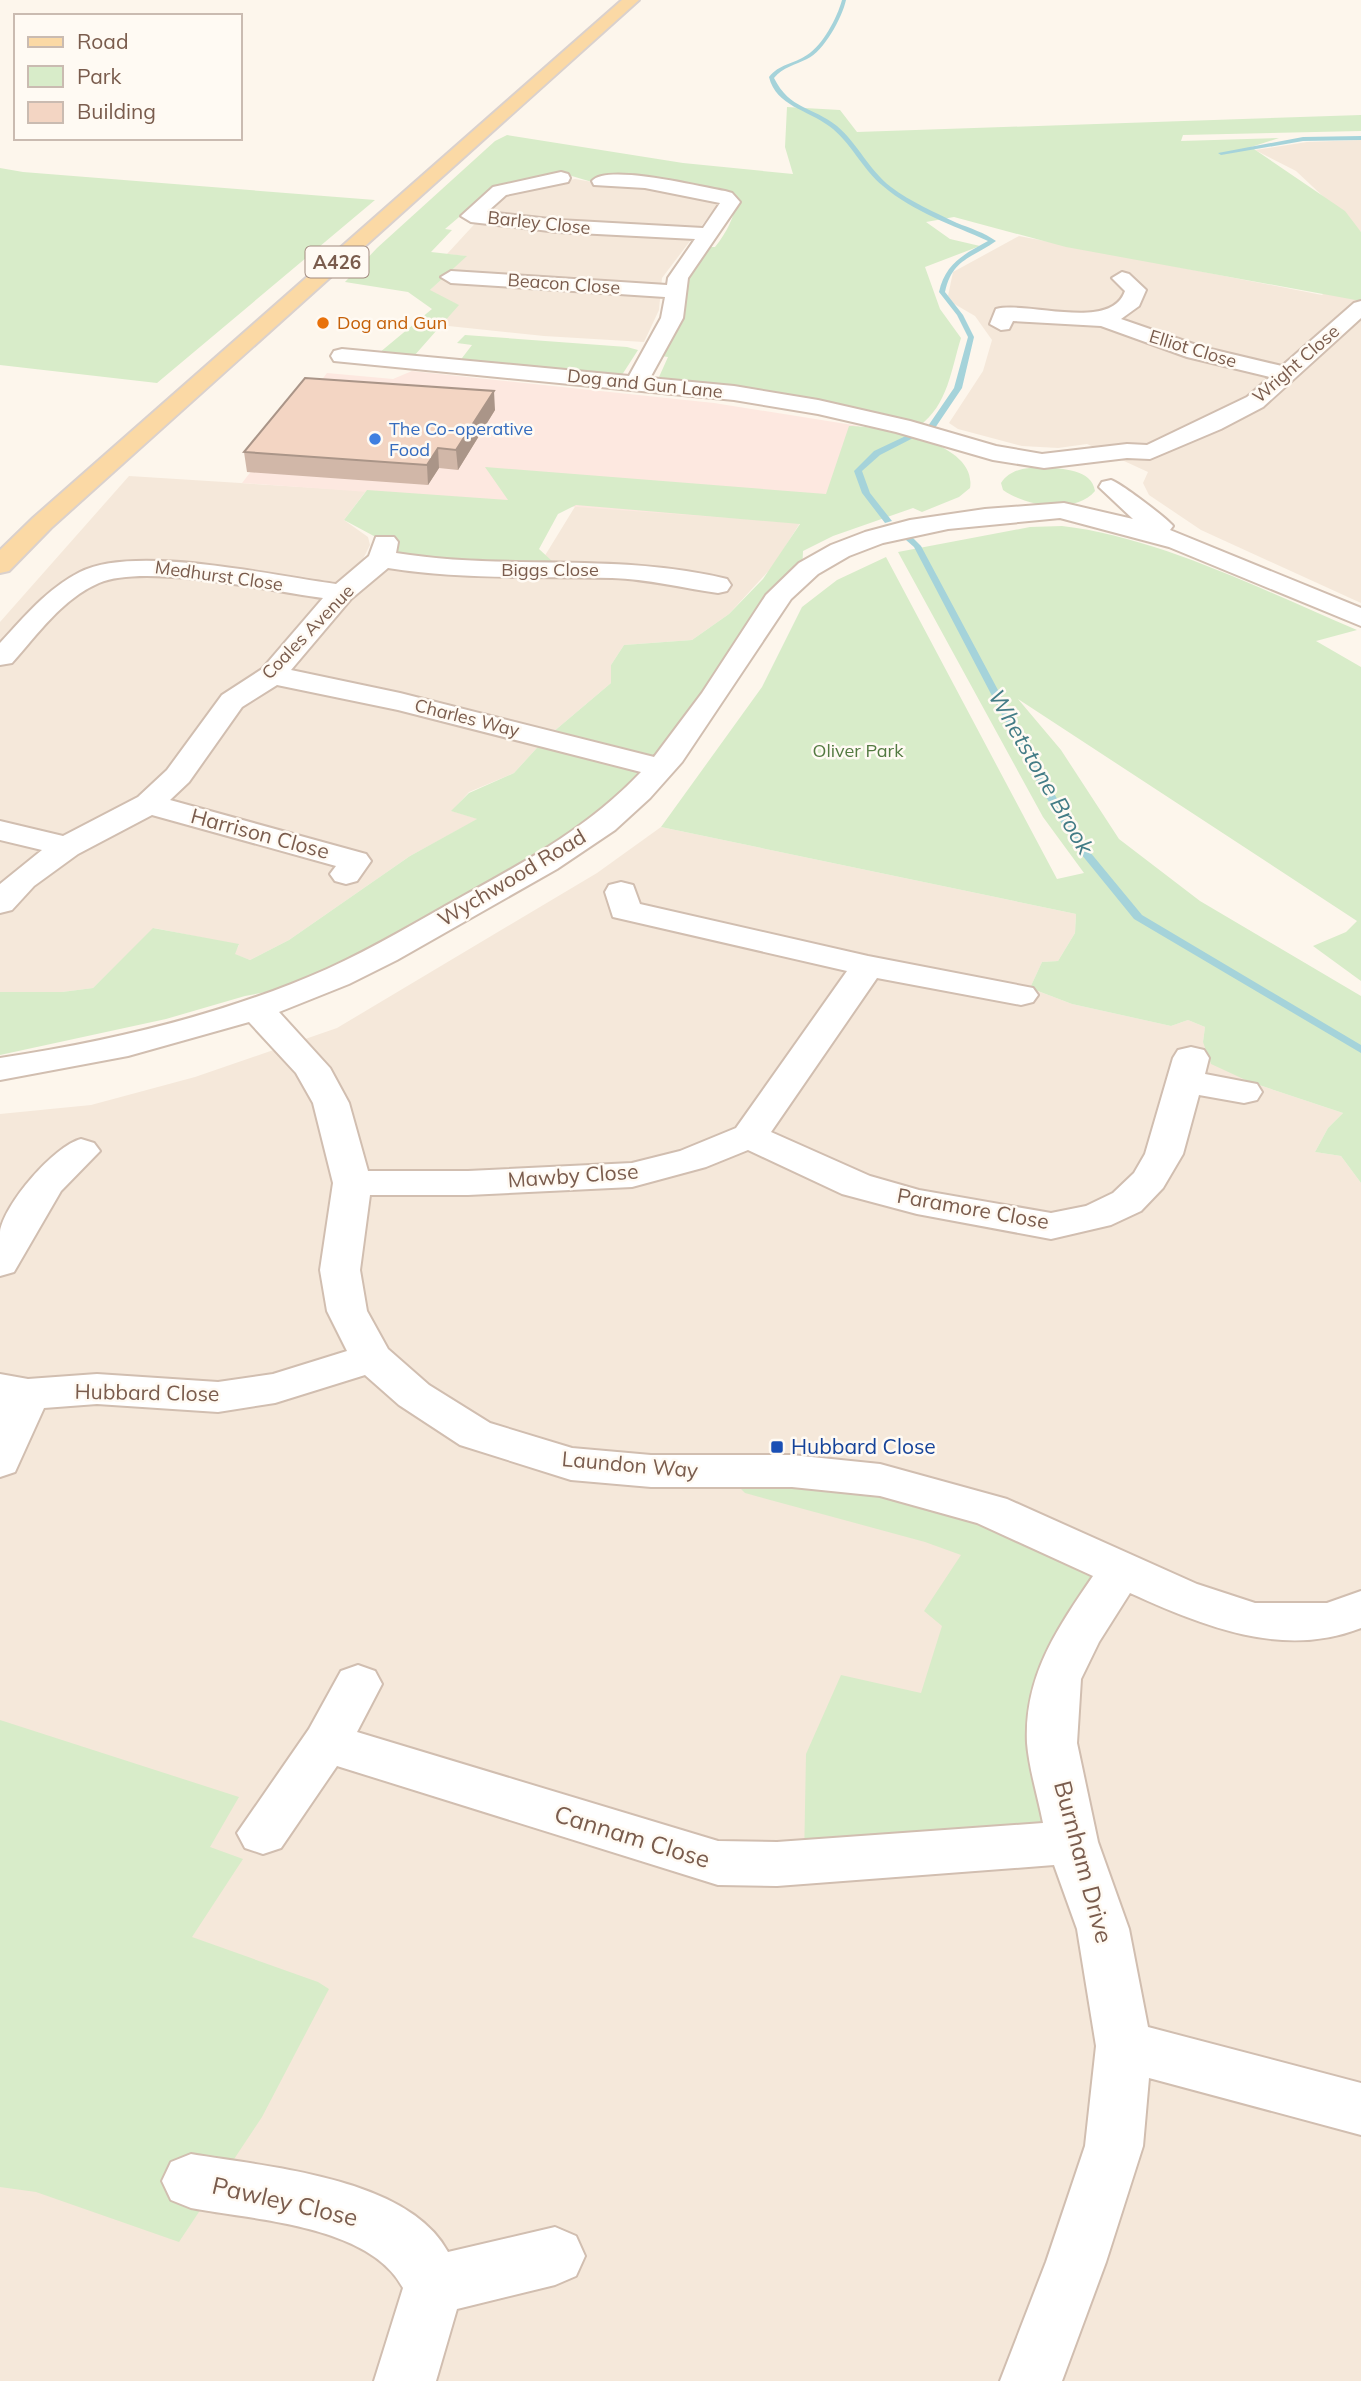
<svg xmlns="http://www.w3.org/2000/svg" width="1361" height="2381" viewBox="0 0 1361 2381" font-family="Mulish,sans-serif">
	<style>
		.residential { fill: #f5e8da }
		.commercial { fill: #fde8e0 }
		.green { fill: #d8ecc9 }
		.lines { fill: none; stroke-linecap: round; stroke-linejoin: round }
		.stream { fill: #a5d3da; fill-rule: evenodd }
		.minor-casing { stroke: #d1beb0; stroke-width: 4 }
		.major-casing { stroke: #dad1cd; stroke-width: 4 }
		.minor { fill: #fff; fill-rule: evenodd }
		.major { fill: #fbd9a5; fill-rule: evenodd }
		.wall { fill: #d1b7a8 }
		.shaded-wall { fill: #aa9588 }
		.building { fill: #f3d5c3; stroke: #aa9588; stroke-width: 2 }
		.food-dot { fill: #e8710a; stroke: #fffaf3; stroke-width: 2.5 }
		.shop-dot { fill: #3f7fe0; stroke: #fffaf3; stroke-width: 2.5 }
		.transit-dot { fill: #1a4fb4; stroke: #fffaf3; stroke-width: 2.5 }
		.labels { text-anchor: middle; stroke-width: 5; stroke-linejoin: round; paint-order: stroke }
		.far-street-label { font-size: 18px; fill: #7a5c4d; stroke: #fffaf3 }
		.far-food-label { font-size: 18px; fill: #c56008; stroke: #fffaf3; text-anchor: start }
		.far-shop-label { font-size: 18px; fill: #366cbe; stroke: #fffaf3; text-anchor: start }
		.far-park-label { font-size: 18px; fill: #537a41; stroke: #fffaf3 }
		.shield { fill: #fffaf3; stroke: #a28b7f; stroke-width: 2 }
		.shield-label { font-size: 19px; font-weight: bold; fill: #7a5c4d }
		.street-label { font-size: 21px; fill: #7a5c4d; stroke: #fffaf3 }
		.transit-label { font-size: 21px; fill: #164399; stroke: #fffaf3; text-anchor: start }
		.water-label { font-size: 23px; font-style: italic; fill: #437c86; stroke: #fffaf3 }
		.near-street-label { font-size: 24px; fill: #7a5c4d; stroke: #fffaf3 }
	</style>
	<rect width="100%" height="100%" fill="#fdf6ec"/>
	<!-- residential -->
	<path class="residential" d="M1361,140V232L1296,171L1255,150L1307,142Z
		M575,179L610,185L629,184L724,202L719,212H712L662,278L659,310L644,342L544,336L439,325L458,305L429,291L466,256L447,254L493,204L504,193Z
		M1019,236L1322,295L1361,255V603L1201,530L1149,495L1143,483L1148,472L1087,444L1058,448L1022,446L958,429L949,423L983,371L992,340L975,316L951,302L948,296L953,272Z
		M129,476L366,491L344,520L368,537L370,545L362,561L415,571L475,576L541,578V562L576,505L800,523L773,566L729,614L692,640L624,645L611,665V683L546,738L514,773L469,792L452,811L478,819L410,856L289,940L250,960L234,954L239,945L154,928L93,988L62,992H0V622Z
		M661,827L1076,914L1075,933L1058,961L1042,962L1030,988L1072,1004L1171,1026L1188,1020L1205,1027L1203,1042L1250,1082L1343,1113L1328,1128L1315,1152L1341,1156L1361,1183V2381H0V1114L91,1105L195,1077L337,1028L597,873Z"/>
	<!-- commercial -->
	<path class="commercial" d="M412,371L714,403L859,426L842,491L800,523L242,483L327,373L393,379Z"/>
	<!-- green -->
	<path class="green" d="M787,107L840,110L857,132L1361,115V131L1183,135L1181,141L1279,138L1251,147L1345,211L1361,232V301L1066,247L954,217L926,222L950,239L980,246L925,267L940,309L961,338C951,370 948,405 919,426L659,377L668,357L661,356L681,318L687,276L708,247H715C728,231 732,219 738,202L599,178L592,182L565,174L491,190L445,229L452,230L431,252L467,256L430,290L459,305L414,356L379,353L432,309L408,292L345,282L377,248L495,141L507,135L683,163L793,174L785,147Z
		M0,168L23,172L375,200L157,383L0,365Z
		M465,335L627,347L638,350L620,378L459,362L472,345L457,343Z
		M849,426C882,426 978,442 970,488L959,497L922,512L913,508L833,536L803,551L802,574L622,808L326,981L245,996L166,1019L0,1055V992H62L93,988L153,928L239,944L235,954L250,960L289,940L410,856L477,819L451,811L469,793L514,773L546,738L611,683V665L624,645L692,640L729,614L763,579L800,524L576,505L558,514L539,549L552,561L551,571L382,559L385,542L344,520L367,490L508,500L485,467L826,494Z
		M1044,467C1062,469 1092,469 1095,491C1075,515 1025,506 1003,490L1001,483C1011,468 1027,468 1044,467Z
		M1062,526C1159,537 1267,592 1357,630L1316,641L1361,667V981L1313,946L1346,932L1357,921L1018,699L1061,750L1119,839L1200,901L1361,996V1183L1341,1156L1315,1152L1328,1128L1343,1113L1250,1082L1211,1064L1203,1042L1205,1027L1188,1020L1171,1026L1072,1004L1030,988L1042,962L1058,961L1075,933L1076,914L661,827L762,687L802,607L837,580L886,557L1057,879L1084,873L1043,817L898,552L1030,527Z
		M723,1471L880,1480L1121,1570L1079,1634L1072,1842L804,1861L806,1754L841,1675L921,1693L942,1626L924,1611L961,1555L925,1542L745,1493Z
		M0,1720L239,1797L210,1847L243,1859L192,1937L318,1982L329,1989L262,2117L179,2242L36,2192L0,2187Z"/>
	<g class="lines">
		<!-- stream -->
		<path class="stream" d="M842,0H846C842,18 824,51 807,59C795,65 783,67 774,78C790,110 812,106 837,126C858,144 869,170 891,187C911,202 934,212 957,223C970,228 985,233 996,241C972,258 952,259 945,292L963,315L974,337L962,388L935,428H932L928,426L954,388L968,337L957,315L939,292C945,264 964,254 988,241C953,225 913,212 883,186C862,169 851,142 829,126C808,110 776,106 769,77C779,64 794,64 807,55C823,45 837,18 842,0Z
			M1361,136V140L1303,141L1221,155L1218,153L1303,137Z
			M910,434L917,436L880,455L862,471L870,493L892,521L885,523L862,493L854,471L874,451Z
			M907,538H913L921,546L1046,780L1085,846L1142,915L1361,1045V1053L1134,919L1077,849L1036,780L914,547L906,540Z"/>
		<defs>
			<path id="minor" d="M561,172L568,174L570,178L568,182L506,195L487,212L558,220L703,228L720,203L645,188L594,185L592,181C606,163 702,187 725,191L732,193L740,202L688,278L683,318L650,378L734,386L818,400L910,421L996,446L1042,454L1127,444L1147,445L1247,397L1270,377L1187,357L1101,326L1013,321L1009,329L1001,330L990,324L996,309C1029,301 1111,332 1125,291L1112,278L1122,272L1129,274L1146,290L1139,306L1121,319L1202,347L1282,366L1354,303L1361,301V318L1263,407L1221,429L1150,459L1127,458L1044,468L993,460L896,432L818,414L734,400L334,361L331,356L334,351L342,349L629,376L661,318L665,297L451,283L441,277L451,271L667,285L668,278L695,239L558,232L471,222L461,216L493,187Z
				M1111,480C1119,482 1168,519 1173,526L1170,530L1361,608V626L1169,547L1060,518L948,529L883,543L849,556L818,574L791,599L682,762L650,798L615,830L557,869L397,960L349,984L279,1012L330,1068L349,1103L368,1171H468L632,1163L680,1151L736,1128L847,971L613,917L605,892L609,885L621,882L633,885L640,904L868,956L1033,988L1038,995L1033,1002L1021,1005L877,978L771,1132L870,1176L919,1190L1051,1213L1086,1206L1113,1193L1134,1173L1145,1154L1173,1058L1178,1050L1191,1047L1204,1050L1209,1058L1205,1074L1257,1084L1262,1092L1257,1100L1244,1103L1199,1095L1183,1154L1163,1188L1141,1211L1111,1225L1051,1239L917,1214L842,1194L748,1150L706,1167L632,1187L468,1195H370L360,1270L367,1311L388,1349L429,1385L490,1423L572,1448L651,1455H792L880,1464L1007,1499L1197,1584L1255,1603H1327L1361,1591V1628C1283,1659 1203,1626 1130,1593L1099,1642L1081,1679L1077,1743L1098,1842L1129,1929L1148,2027L1361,2083V2135L1149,2078L1143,2146L1106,2262L1062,2381H1000L1046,2262L1085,2146L1096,2046L1077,1929L1054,1865L777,1886L718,1885L337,1766L281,1848L263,1854L245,1848L237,1833L309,1729L341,1671L358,1665L375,1671L382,1684L357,1732L718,1841L777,1842L1043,1823C1038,1797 1029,1769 1027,1743C1024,1676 1057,1629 1093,1576L977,1523L880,1496L792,1487H651L571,1480L460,1445L399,1405L365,1375L275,1403L218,1412L97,1404L44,1408L15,1472L0,1477V1374L28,1379L97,1374L218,1382L273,1374L347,1351L327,1311L320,1270L333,1183L313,1103L296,1073L249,1022L128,1056L0,1080V1058C112,1041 223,1015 327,969C374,948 418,921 463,896C527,861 590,826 641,772L398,710L277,685L242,707L189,782L170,800L366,854L371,861L357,881L346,884L335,881L330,874L336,866L152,815L78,854L34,886L12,910L0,913V884L42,850L0,840V821L63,836L138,797L167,770L222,695L262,669L323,598C270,591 144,563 99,583C62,599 38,634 12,663L0,665V643C25,616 47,589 80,572C135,544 274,576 336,584L369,556L376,537H394L398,542L396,553C506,571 618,552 727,579L731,585L727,591L718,593C683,588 647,579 612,578C537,576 462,580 388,568L351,599L291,670L400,693L654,757L702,693L766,595L799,563L831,545L865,532L910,520L985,509L1064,503L1133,519L1099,487L1102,482Z
				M81,1139L94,1143L100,1151L61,1191L14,1272L0,1276C0,1262 0,1246 0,1232C4,1204 54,1146 81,1139Z
				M191,2154C267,2167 408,2177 448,2252L555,2227L576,2236L585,2256L576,2276L555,2285L457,2309L436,2381H374L403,2288C370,2225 254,2220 191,2208L171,2200L162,2181L171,2162Z"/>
			<path id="major" d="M622,0H639L51,528L9,571L0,573V550L33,518Z"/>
		</defs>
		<!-- minor casing -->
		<use href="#minor" class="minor-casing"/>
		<!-- major casing -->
		<use href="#major" class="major-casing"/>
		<!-- minor -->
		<use href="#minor" class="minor"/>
		<!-- major -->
		<use href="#major" class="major"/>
	</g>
	<!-- wall -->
	<path class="wall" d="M495,410L458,470L439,468L428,485L247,472L244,452Z"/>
	<!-- shaded-wall -->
	<path class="shaded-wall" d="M494,391L495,410L458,470L456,450Z
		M438,448L439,468L428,485L427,465Z"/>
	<!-- building -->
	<path class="building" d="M305,378L494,391L456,450L438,448L427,465L244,452Z"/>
	<!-- markers -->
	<circle class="food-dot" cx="323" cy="323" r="7"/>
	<circle class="shop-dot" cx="375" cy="439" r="7"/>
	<rect class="transit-dot" x="770" y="1440" width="14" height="14" rx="3.5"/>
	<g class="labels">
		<!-- far-street labels -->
		<g class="far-street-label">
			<text transform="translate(539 223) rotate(6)" y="6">Barley Close</text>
			<text transform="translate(564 284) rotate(4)" y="6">Beacon Close</text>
			<text transform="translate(1193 349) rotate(17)" y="6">Elliot Close</text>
			<text transform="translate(1296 364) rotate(-41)" y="6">Wright Close</text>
			<text transform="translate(645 384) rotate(6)" y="6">Dog and Gun Lane</text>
			<text x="550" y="576">Biggs Close</text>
			<text transform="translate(219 576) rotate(8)" y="6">Medhurst Close</text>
			<text transform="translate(308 632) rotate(-46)" y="6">Coales Avenue</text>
			<text transform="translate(467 718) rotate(14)" y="6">Charles Way</text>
		</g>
		<!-- far-food labels -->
		<g class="far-food-label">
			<text x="337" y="329">Dog and Gun</text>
		</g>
		<!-- far-shop labels -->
		<g class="far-shop-label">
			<text x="389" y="435">The Co-operative<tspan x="389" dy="21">Food</tspan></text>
		</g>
		<!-- far-park labels -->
		<g class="far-park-label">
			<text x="858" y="757">Oliver Park</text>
		</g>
		<!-- shield labels -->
		<rect class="shield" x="305.5" y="246.5" width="63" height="31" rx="5"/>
		<g class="shield-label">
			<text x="337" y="269">A426</text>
		</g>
		<!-- street labels -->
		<g class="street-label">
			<text transform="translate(260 834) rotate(15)" y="7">Harrison Close</text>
			<text transform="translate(512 878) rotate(-31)" y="7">Wychwood Road</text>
			<text transform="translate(573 1176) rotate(-4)" y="7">Mawby Close</text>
			<text transform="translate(973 1209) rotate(10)" y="7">Paramore Close</text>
			<text transform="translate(147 1393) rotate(1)" y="7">Hubbard Close</text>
			<text transform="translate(630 1465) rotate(5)" y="7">Laundon Way</text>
		</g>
		<!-- transit labels -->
		<g class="transit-label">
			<text x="791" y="1454">Hubbard Close</text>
		</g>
		<!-- water labels -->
		<g class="water-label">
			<text transform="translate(1041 772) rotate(60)" y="8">Whetstone Brook</text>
		</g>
		<!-- near-street labels -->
		<g class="near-street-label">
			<text transform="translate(632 1837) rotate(17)" y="8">Cannam Close</text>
			<text transform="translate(1083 1862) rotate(75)" y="8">Burnham Drive</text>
			<text transform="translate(285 2202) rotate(13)" y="8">Pawley Close</text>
		</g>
	</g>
	<!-- legend -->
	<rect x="14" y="14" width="228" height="126" fill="#fffaf3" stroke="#cabbb1" stroke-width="2"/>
	<rect x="28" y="37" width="35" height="10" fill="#fbd9a5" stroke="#cabbb1" stroke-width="2"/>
	<text x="77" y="49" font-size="21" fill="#7a5c4d">Road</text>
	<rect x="28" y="66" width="35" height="21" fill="#d8ecc9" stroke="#cabbb1" stroke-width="2"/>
	<text x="77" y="84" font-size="21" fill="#7a5c4d">Park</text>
	<rect x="28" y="102" width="35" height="21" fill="#f3d5c3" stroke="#cabbb1" stroke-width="2"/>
	<text x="77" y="119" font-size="21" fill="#7a5c4d">Building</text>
</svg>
